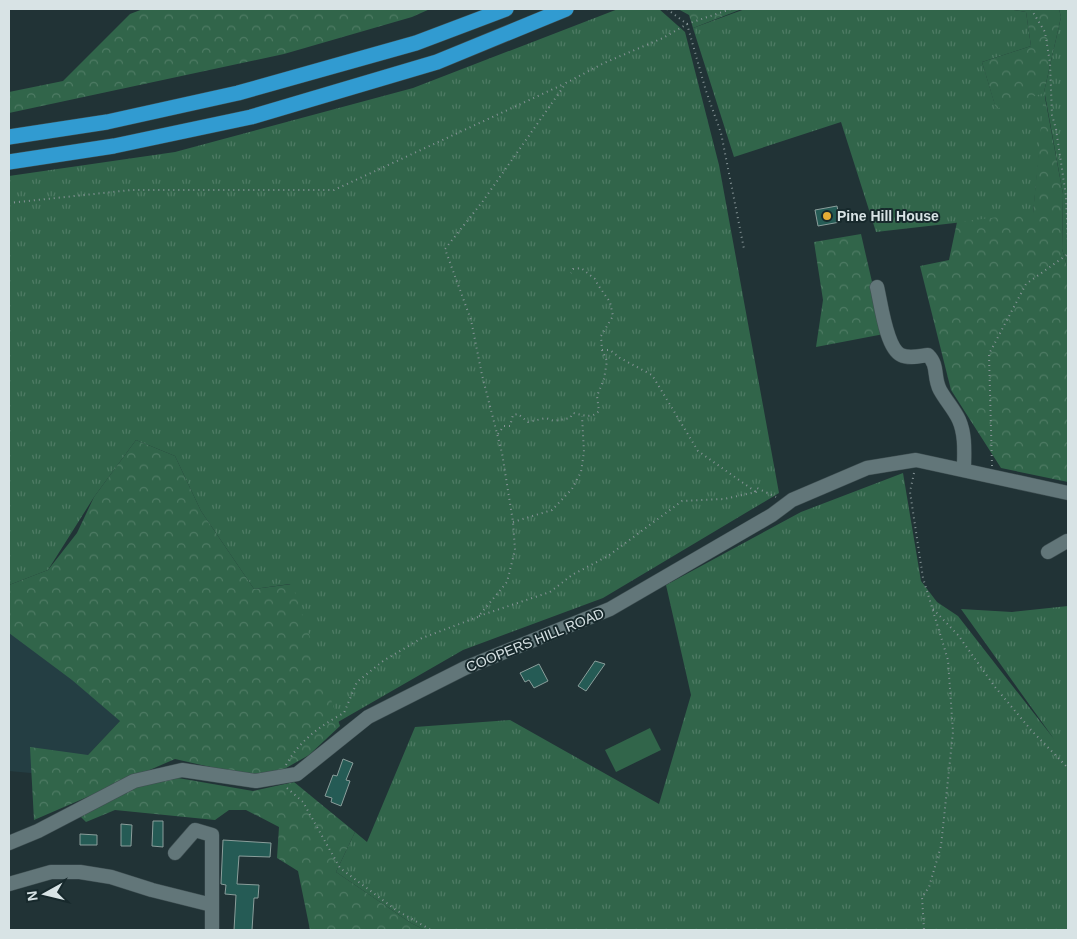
<svg xmlns="http://www.w3.org/2000/svg" width="1077" height="939" viewBox="0 0 1077 939" font-family="Arial,sans-serif">
	<style>
		.built { fill: #243e43 }
		.grass { fill: url(#grass-tufts) }
		.forest { fill: url(#forest-crowns) }
		.garden { fill: #31654a }
		.building { fill: #255b55; stroke: #8a9e9b }
		.lines { fill: none; stroke-linecap: round; stroke-linejoin: round }
		.minor-casing { stroke: #3f4f52; stroke-width: 15 }
		.highway-casing { stroke: #3f4f52; stroke-width: 16 }
		.path { stroke: #859496; stroke-width: 2; stroke-dasharray: 1 4; stroke-linecap: butt }
		.minor { stroke: #627679; stroke-width: 14 }
		.highway { stroke: #319bd1; stroke-width: 15 }
		.poi-dot { fill: #e5ad35; stroke: #17292c; stroke-width: 2 }
		.labels { text-anchor: middle; stroke-width: 4; stroke-linejoin: round; paint-order: stroke }
		.poi-label { font-size: 14px; font-weight: bold; fill: #d8e3e5; stroke: #17292c; text-anchor: start }
		.street-label { font-size: 14px; fill: #d8e3e5; stroke: #17292c }
	</style>
	<defs>
		<pattern id="grass-tufts" width="24" height="20" patternUnits="userSpaceOnUse" patternTransform="scale(1.25)"><rect width="24" height="20" fill="#31654a"/><path d="M3 7l-1-3M5 7V3M7 7l1-3M15 17l-1-3M17 17v-4M19 17l1-3" fill="none" stroke="#4e7b64"/></pattern>
		<pattern id="forest-crowns" width="20" height="18" patternUnits="userSpaceOnUse" patternTransform="scale(1.25)"><rect width="20" height="18" fill="#31654a"/><path d="M2 6a3 3 0 1 1 6 0M12 15a3 3 0 1 1 6 0" fill="none" stroke="#4e7b64"/></pattern>
	</defs>
	<rect width="100%" height="100%" fill="#213336"/>
	<!-- built -->
	<path class="built" d="M9,599L120,721L88,755L52,775L9,771Z"/>
	<!-- grass -->
	<path class="grass" d="M618,9H659L685,32L719,165L779,493L603,598L463,650L338,722L290,584L254,589L201,511L175,456L136,440L94,497L48,570L9,585V176L175,152L413,88Z
		M745,9H1008L1026,12L1031,46L982,62L996,108L1044,92L1061,17L1059,9H1068V269L1062,249L1063,194L1045,95L1033,214L876,232L841,122L734,157L693,28Z
		M903,473L921,581L937,602L958,616L1054,739L961,609L1012,612L1068,606V930H425L411,923L336,872L355,832L367,842L415,727L510,720L659,804L691,695L666,585L801,512Z"/>
	<!-- forest -->
	<path class="forest" d="M143,9H430L412,17L284,54L9,113V92L63,81L130,14Z
		M678,9H742L693,28L689,15Z
		M1008,9H1059L1061,17L1044,92L1063,194L1062,249L1068,269V482L1001,468L951,390L920,266L949,260L957,222L1033,213L1044,93L996,109L982,62L1031,46L1026,12Z
		M861,234L884,334L816,347L823,300L814,242Z
		M136,440L175,456L201,511L254,589L292,584L340,726L309,755L279,772L250,776L175,759L34,820L30,747L88,755L120,721L72,680L9,633V585L48,570L77,533L94,497Z
		M178,778L253,791L294,782L355,832L336,872L411,923L425,930H310L298,871L277,858L279,827L246,810H229L215,820L115,810L86,822L79,815L135,784Z"/>
	<!-- garden -->
	<path class="garden" d="M650,728L661,750L616,772L605,750Z"/>
	<!-- building -->
	<path class="building" d="M837,206L840,222L818,226L815,210Z
		M595,661L605,664L586,691L578,686Z
		M539,664L548,681L534,688L529,680L525,682L520,673Z
		M343,759L353,763L346,780L350,781L341,806L331,802L332,798L325,796L333,775L337,776Z
		M153,821H163V847L152,846Z
		M121,824L132,825L131,846H121Z
		M80,834L97,835V845H80Z
		M223,840L271,843L270,857L239,856L237,884L259,885L258,898H254L252,930H234L236,895L225,894L226,885L221,884Z"/>
	<g class="lines">
		<defs>
			<path id="minor" d="M877,287C881,303 886,348 901,355C909,359 920,356 928,355C939,366 933,377 940,390C946,401 954,409 959,420C966,436 964,454 964,470
				M1048,552L1067,541
				M9,843L38,831L134,781L182,770L256,781L297,774L368,717L465,668L610,609L772,515L792,500L867,468L916,460L1068,493
				M175,853L195,830L212,835V905
				M9,884L51,872H80L111,877L152,890L212,905V930"/>
			<path id="highway" d="M9,137L107,122L238,93L416,43L506,9
				M9,162L114,146L251,117L437,62L566,9"/>
		</defs>
		<!-- minor casing -->
		<use href="#minor" class="minor-casing"/>
		<!-- highway casing -->
		<use href="#highway" class="highway-casing"/>
		<!-- path -->
		<path class="path" d="M667,9L687,24L706,91L721,133L744,249
			M1031,9L1045,32L1050,63L1052,115L1056,129L1066,196L1068,245
			M9,203L131,190H334L564,84
			M602,350H610L620,358L652,375L698,451L756,492
			M498,434L504,426H510L513,415L518,414L528,422L546,418L554,421L570,418L573,413C584,415 591,419 599,411L597,396L604,379L607,361L602,350L601,336L613,316L610,302L598,285L595,279L581,268L573,269L571,273
			M992,466L989,354L1026,284L1068,254
			M914,473L910,492L923,578L948,660L953,732L941,846L929,887L922,897L924,930
			M513,522L552,510L572,489L581,472L584,452L582,416
			M933,609L958,635L995,687L1031,730L1068,768
			M479,616L550,592L572,575L608,556L682,501L724,499L756,492L757,488L776,497
			M286,765C300,740 320,726 344,713L357,682L383,661L422,638L478,617L507,582L515,550L513,522L502,453L482,375L471,320L445,249L483,201L566,83L604,63L663,38L687,24L731,9
			M287,788L303,802L340,868L396,910L431,930"/>
		<!-- minor -->
		<use href="#minor" class="minor"/>
		<!-- highway -->
		<use href="#highway" class="highway"/>
	</g>
	<!-- markers -->
	<circle class="poi-dot" cx="827" cy="216" r="5"/>
	<g class="labels">
		<!-- poi labels -->
		<g class="poi-label">
			<text x="837" y="221">Pine Hill House</text>
		</g>
		<!-- street labels -->
		<g class="street-label">
			<text transform="translate(535 640) rotate(-22)" y="5">COOPERS HILL ROAD</text>
		</g>
	</g>
	<!-- border -->
	<rect width="1077" height="939" fill="none" stroke="#d8e3e5" stroke-width="20"/>
	<!-- north arrow -->
	<g transform="translate(45 894) rotate(262)" stroke="#17292c" stroke-width="4" paint-order="stroke">
	<path d="M0-4L9 19L0 12L-9 19Z" fill="#d8e3e5"/>
	<text y="-8" font-size="14" font-weight="bold" text-anchor="middle" fill="#d8e3e5">N</text>
	</g>
</svg>
